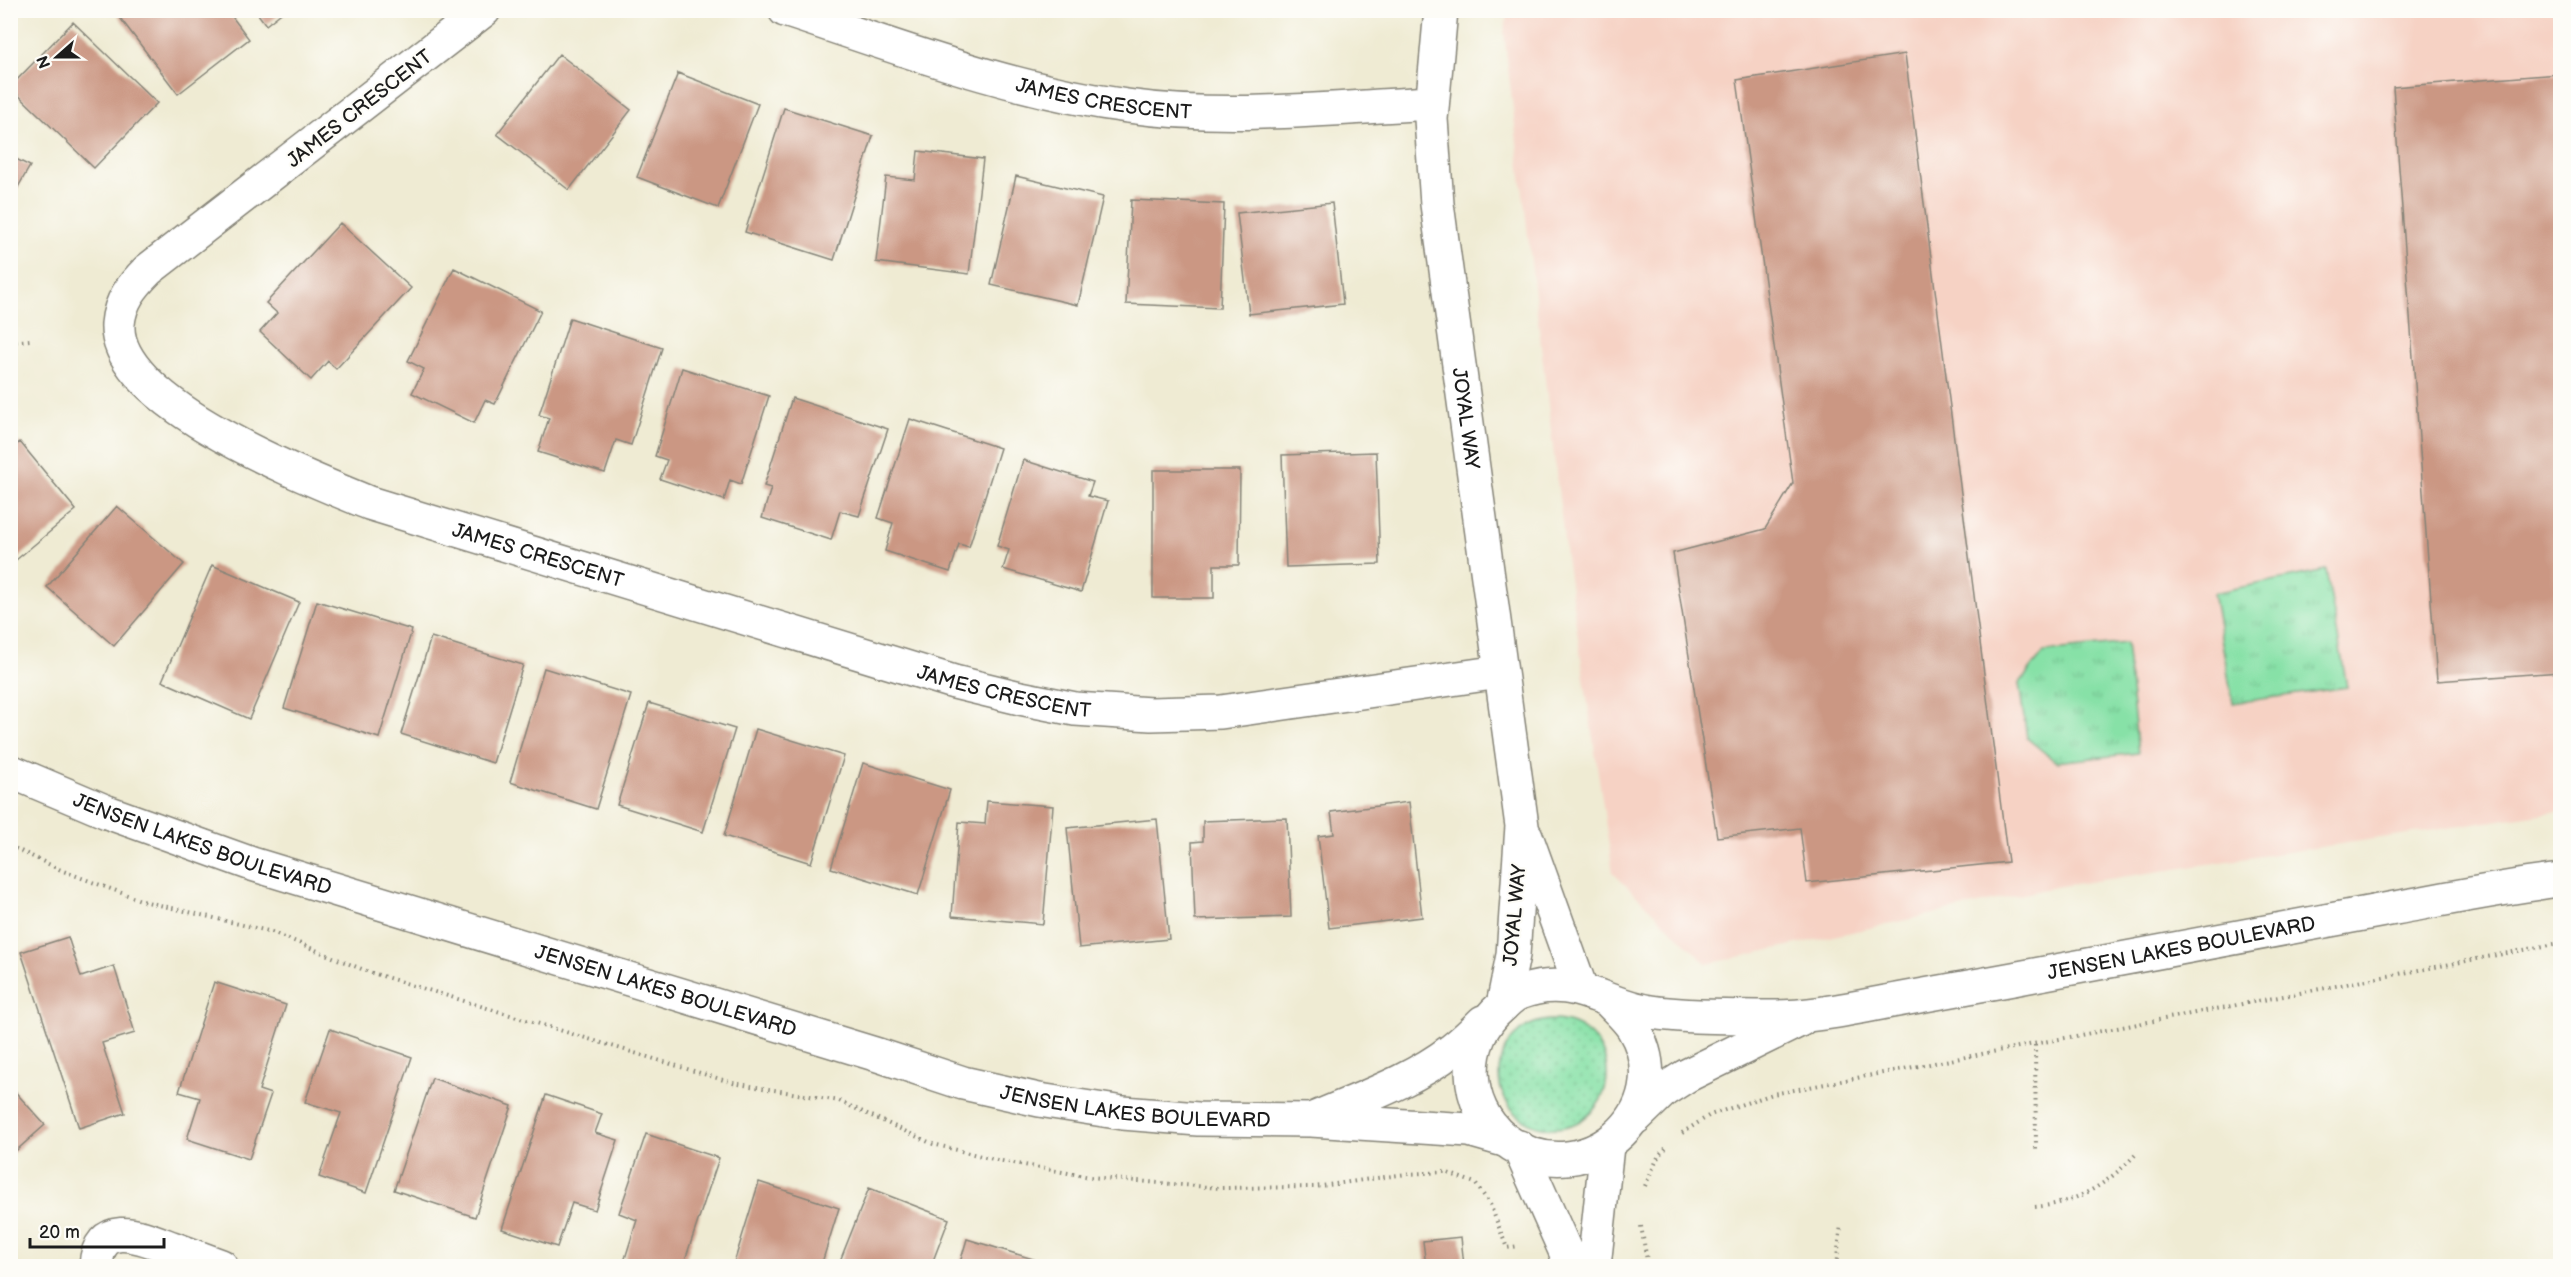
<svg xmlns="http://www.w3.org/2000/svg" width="2571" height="1277" viewBox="0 0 2571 1277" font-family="'Balsamiq Sans',sans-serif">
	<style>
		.built { fill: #f6d2c4 }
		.grass { fill: url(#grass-tufts); stroke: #527e62; stroke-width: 1.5 }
		.garden { fill: url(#garden-dots); stroke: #527e62; stroke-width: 1.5 }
		.building { fill: #cb9783 }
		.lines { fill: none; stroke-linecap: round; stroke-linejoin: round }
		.minor-casing { stroke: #868478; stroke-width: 36 }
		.tertiary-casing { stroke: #868478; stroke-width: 36 }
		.path { stroke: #868478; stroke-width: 4; stroke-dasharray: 1.5 4.5; stroke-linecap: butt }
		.minor { stroke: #fff; stroke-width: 33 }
		.tertiary { stroke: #fff; stroke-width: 33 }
		.labels { text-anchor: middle; stroke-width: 4.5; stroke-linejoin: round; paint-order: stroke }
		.street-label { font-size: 20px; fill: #1c1c1c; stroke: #fdfcf7 }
	</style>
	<defs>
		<pattern id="grass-tufts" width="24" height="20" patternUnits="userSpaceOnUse" patternTransform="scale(1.5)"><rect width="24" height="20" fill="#87e1a7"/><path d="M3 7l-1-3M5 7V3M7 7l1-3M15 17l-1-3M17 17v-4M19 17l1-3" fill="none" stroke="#74c08f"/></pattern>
		<pattern id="garden-dots" width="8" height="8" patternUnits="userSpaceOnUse" patternTransform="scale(1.5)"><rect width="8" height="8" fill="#87e1a7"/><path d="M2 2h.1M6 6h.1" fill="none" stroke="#74c08f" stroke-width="1.8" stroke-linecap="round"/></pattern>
	</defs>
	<rect width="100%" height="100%" fill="#fdfcf7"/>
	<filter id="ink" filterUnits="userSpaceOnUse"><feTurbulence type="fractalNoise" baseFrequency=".0167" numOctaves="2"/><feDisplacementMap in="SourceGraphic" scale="12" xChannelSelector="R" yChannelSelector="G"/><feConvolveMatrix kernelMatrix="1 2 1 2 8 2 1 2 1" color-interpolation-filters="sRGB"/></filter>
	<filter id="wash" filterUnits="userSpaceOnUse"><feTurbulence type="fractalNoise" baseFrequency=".008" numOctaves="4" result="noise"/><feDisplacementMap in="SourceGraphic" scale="24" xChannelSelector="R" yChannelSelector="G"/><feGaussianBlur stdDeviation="1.35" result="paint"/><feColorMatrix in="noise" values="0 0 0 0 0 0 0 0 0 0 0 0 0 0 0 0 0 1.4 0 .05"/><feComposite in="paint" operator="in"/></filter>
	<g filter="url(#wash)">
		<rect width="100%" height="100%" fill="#efebd3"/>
		<!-- built -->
		<path class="built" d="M1508,10L2560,11V811L2055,887L1707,964L1613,873L1566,557L1504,33Z"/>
		<!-- grass -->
		<path class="grass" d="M2326,570L2347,687L2233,703L2213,593Z
			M2126,643L2138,753L2056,762L2027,738L2019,684L2044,652Z"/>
		<!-- garden -->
		<path class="garden" d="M1499 1074a54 54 0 1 1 108 0a54 54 0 1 1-108 0Z"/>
		<g id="blocks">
			<!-- building -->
			<path class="building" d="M114,10H227L249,39L178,94Z
				M255,10H285L266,25Z
				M73,22L157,103L94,168L10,87Z
				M559,54L631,110L569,190L497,134Z
				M1905,54L2008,862L1807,883L1800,828L1717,837L1673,553L1765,529L1793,483L1737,80Z
				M678,73L758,104L718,208L637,177Z
				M2560,74V672L2437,681L2393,87Z
				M784,108L873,136L834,260L745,232Z
				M10,131L18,134L10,147Z
				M918,151L983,159L969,274L876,262L886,177L915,180Z
				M10,156L30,166L10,201Z
				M1016,176L1103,197L1078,305L991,285Z
				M1131,200L1224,204L1220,308L1126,304Z
				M1332,203L1343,304L1249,314L1237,213Z
				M340,223L411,288L336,369L328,361L311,380L260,332L277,313L266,303Z
				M454,268L541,311L495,404L485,400L474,423L412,393L424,369L408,361Z
				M570,318L662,348L631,445L616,440L605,473L538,452L549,418L539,415Z
				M682,368L769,396L741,484L730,480L724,500L660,479L667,460L655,456Z
				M792,398L888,429L859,516L840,511L831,540L762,518L771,488L764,486Z
				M910,419L1000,448L969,547L959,544L950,572L885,551L893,523L878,518Z
				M20,442L76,510L10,565V450Z
				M1376,452L1380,564L1286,567L1282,455Z
				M1023,460L1093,482L1088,496L1108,501L1081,592L1003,569L1009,550L997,546Z
				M1153,470H1240L1239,565H1214V598H1153Z
				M117,506L184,564L114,646L47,587Z
				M212,565L299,602L249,719L162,681Z
				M317,601L412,630L379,738L284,708Z
				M431,637L523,665L493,763L401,734Z
				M544,668L631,695L596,809L510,782Z
				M649,703L735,729L703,832L617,805Z
				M756,729L844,756L811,863L724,836Z
				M863,763L950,790L918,895L831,868Z
				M987,801L1053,806L1043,924L952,916L959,822L985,824Z
				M1409,802L1422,917L1329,928L1318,836L1334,834L1331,812Z
				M1287,818L1291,917L1195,920L1192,842L1203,841V821Z
				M1157,819L1169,939L1079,948L1067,828Z
				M68,937L81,977L114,966L135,1033L102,1043L125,1113L79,1128L21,952Z
				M214,982L286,1005L259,1090L271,1094L249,1159L187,1139L200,1098L179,1092Z
				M330,1029L412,1057L366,1193L319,1177L341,1113L305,1102Z
				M432,1078L512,1106L475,1217L394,1190Z
				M10,1086L45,1125L10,1156Z
				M546,1095L602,1114L595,1133L618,1140L595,1210L572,1203L557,1247L502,1229Z
				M646,1134L719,1158L683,1266L623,1265L637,1220L619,1213Z
				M759,1182L839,1208L821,1266H733Z
				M869,1188L949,1219L931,1266H838Z
				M1461,1237L1464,1266H1426L1423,1241Z
				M967,1239L1056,1266H959Z"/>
		</g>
	</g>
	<g filter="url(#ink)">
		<use href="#blocks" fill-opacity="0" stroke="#868478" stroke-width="1.5"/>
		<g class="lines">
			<defs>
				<g id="minor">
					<path id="s1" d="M484,10L148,270C132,286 120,301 118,324C113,403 309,478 369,503L954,682L1020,698L1075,709L1151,714L1221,712L1500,672"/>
					<path id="s2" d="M785,10C897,47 1010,90 1127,106C1228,120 1332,108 1432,103"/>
					<path id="s3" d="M1441,10L1431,119L1437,204L1522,826L1513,955L1503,1005"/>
					<path d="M1526,836L1581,989"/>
					<path d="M1519,1147L1572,1266"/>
					<path d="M96,1266C99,1217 142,1237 172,1248C188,1254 205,1260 221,1266"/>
					<path d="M1594,1266L1607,1146"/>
				</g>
				<g id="tertiary">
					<path id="s4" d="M10,771L107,812L252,864L878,1055L963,1083L1039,1100L1123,1113L1198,1119L1311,1120L1469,1130L1504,1140"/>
					<path id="s5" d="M1608,1000C1616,1009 1627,1018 1633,1028C1684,1112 1579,1198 1504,1139C1463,1106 1461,1041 1501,1007C1506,1002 1512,996 1519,993C1573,972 1602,1005 1651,1012C1691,1018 1732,1016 1773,1017C1812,1017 1848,1009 1886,1002C1928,994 1971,987 2013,979C2141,956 2268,931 2395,908C2450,898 2505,887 2560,880"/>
					<path d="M1636,1117L1664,1090L1686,1076L1800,1020"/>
					<path d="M1316,1118C1362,1098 1412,1081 1452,1050C1463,1042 1473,1032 1483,1022"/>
				</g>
			</defs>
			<!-- minor casing -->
			<use href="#minor" class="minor-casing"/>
			<!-- tertiary casing -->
			<use href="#tertiary" class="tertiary-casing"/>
			<!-- path -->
			<path class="path" d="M10,342L30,340
				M10,846L63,871L143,901L272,932L369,972L733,1083L839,1101L933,1144L997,1160L1090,1177L1219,1188L1314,1187L1406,1174L1445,1172L1475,1183L1490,1204L1507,1248L1519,1246
				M2035,1045L2036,1150
				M1682,1133L1710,1115L1773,1094L2560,943
				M1645,1186L1659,1155L1668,1146
				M2035,1207C2078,1203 2108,1184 2137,1153
				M1641,1226L1648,1266
				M1836,1266L1841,1225"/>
			<!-- minor -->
			<use href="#minor" class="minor"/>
			<!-- tertiary -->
			<use href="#tertiary" class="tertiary"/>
		</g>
	</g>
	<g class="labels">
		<!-- street labels -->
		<g class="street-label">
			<text dy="7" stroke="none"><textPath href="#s2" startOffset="332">JAMES CRESCENT</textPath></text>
			<text transform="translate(359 108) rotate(-38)" y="7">JAMES CRESCENT</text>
			<text dy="7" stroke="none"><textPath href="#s3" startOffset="411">JOYAL WAY</textPath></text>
			<text dy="7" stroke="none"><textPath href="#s1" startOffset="986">JAMES CRESCENT</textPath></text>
			<text dy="7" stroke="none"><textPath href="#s1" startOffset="1472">JAMES CRESCENT</textPath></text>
			<text dy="7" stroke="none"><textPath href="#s4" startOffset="206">JENSEN LAKES BOULEVARD</textPath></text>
			<text transform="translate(1514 915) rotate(-85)" y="7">JOYAL WAY</text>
			<text dy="7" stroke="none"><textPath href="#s5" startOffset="1126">JENSEN LAKES BOULEVARD</textPath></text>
			<text dy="7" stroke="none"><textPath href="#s4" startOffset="692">JENSEN LAKES BOULEVARD</textPath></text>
			<text dy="7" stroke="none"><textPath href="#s4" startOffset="1178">JENSEN LAKES BOULEVARD</textPath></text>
		</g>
	</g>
	<!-- margin -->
	<rect width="2571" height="1277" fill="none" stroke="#fdfcf7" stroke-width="36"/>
	<!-- north arrow -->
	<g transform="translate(57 57) rotate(249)" stroke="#fdfcf7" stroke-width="4.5" paint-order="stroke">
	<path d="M0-4.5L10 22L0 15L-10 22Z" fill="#1c1c1c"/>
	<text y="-9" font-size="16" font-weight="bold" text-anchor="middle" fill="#1c1c1c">N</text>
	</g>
	<!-- scale -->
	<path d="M30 1238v9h134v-9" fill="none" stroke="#1c1c1c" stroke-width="3"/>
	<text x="39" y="1238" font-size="18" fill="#1c1c1c" stroke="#fdfcf7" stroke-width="4.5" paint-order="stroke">20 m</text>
</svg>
